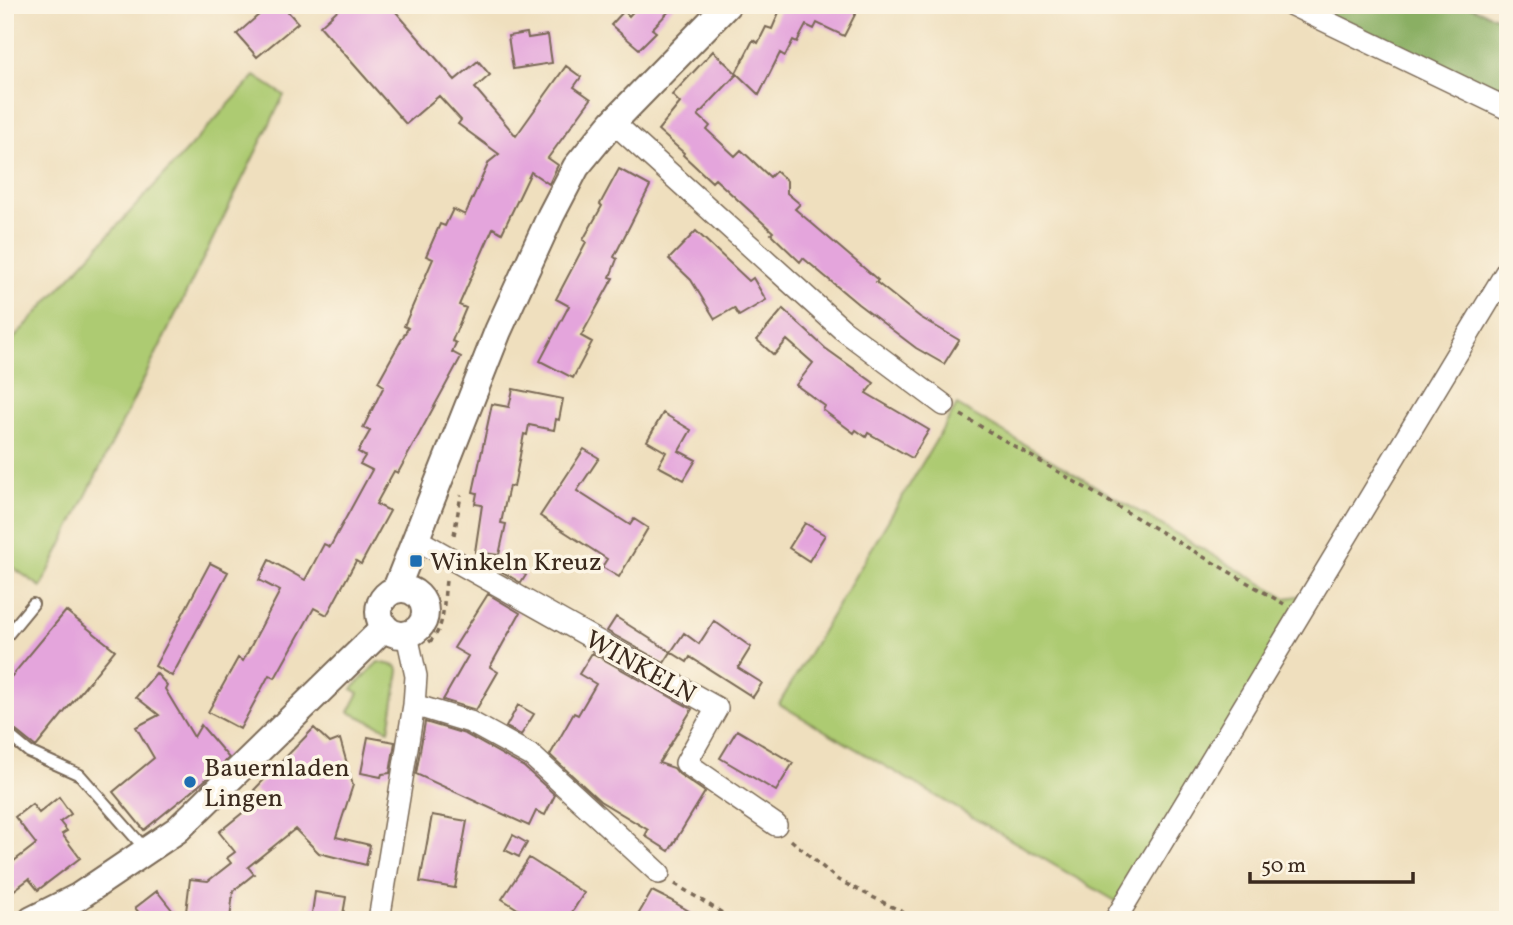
<svg xmlns="http://www.w3.org/2000/svg" width="1513" height="925" viewBox="0 0 1513 925" font-family="Vollkorn,serif">
	<style>
		.green { fill: #adcb72; stroke: #747a48; stroke-width: 2 }
		.forest { fill: #8aaf64; stroke: #626c41; stroke-width: 2 }
		.building { fill: #e4a5dc }
		.lines { fill: none; stroke-linecap: round; stroke-linejoin: round }
		.service-casing { stroke: #7a6956; stroke-width: 14 }
		.minor-casing { stroke: #7a6956; stroke-width: 24 }
		.tertiary-casing { stroke: #7a6956; stroke-width: 30 }
		.path { stroke: #7a6956; stroke-width: 3.5; stroke-dasharray: 5 5; stroke-linecap: butt }
		.service { stroke: #fff; stroke-width: 10 }
		.minor { stroke: #fff; stroke-width: 21 }
		.tertiary { stroke: #fff; stroke-width: 26 }
		.poi-dot { fill: #1f6fb2; stroke: #fcf5e5; stroke-width: 2.5 }
		.labels { text-anchor: middle; stroke-width: 7; stroke-linejoin: round; paint-order: stroke }
		.poi-label { font-size: 26px; fill: #3b2a1e; stroke: #fcf5e5; text-anchor: start }
		.street-label { font-size: 26px; fill: #3b2a1e; stroke: #fcf5e5 }
	</style>
	<rect width="100%" height="100%" fill="#fcf5e5"/>
	<filter id="ink" filterUnits="userSpaceOnUse"><feTurbulence type="fractalNoise" baseFrequency=".0143" numOctaves="2"/><feDisplacementMap in="SourceGraphic" scale="14" xChannelSelector="R" yChannelSelector="G"/><feConvolveMatrix kernelMatrix="1 2 1 2 8 2 1 2 1" color-interpolation-filters="sRGB"/></filter>
	<filter id="wash" filterUnits="userSpaceOnUse"><feTurbulence type="fractalNoise" baseFrequency=".00686" numOctaves="4" result="noise"/><feDisplacementMap in="SourceGraphic" scale="28" xChannelSelector="R" yChannelSelector="G"/><feGaussianBlur stdDeviation="1.57" result="paint"/><feColorMatrix in="noise" values="0 0 0 0 0 0 0 0 0 0 0 0 0 0 0 0 0 1.4 0 .05"/><feComposite in="paint" operator="in"/></filter>
	<g filter="url(#wash)">
		<rect width="100%" height="100%" fill="#efdfbe"/>
		<!-- green -->
		<path class="green" d="M255,76L284,95L41,587L5,562V348Z
			M957,405L1286,598L1304,595L1124,906L779,704Z
			M378,662L396,666L399,671L389,730L349,712L359,693L352,689Z"/>
		<!-- forest -->
		<path class="forest" d="M1287,5H1466L1508,22V106Z"/>
		<g id="blocks">
			<!-- building -->
			<path class="building" d="M270,5H282L298,23L257,57L237,34Z
				M343,5H390L455,80L478,61L490,75L475,88L516,136L566,66L581,77L574,87L591,99L548,158L558,165L549,184L531,172L502,233L493,228L459,305L466,308L452,341L456,343L452,352L461,357L398,473L394,471L376,504L390,511L361,564L356,561L327,615L314,608L275,678L269,675L240,729L208,712L238,658L243,661L280,591L259,580L269,560L305,580L324,544L330,547L372,470L360,464L365,456L358,452L370,431L363,428L384,386L378,382L408,328L404,326L433,259L426,256L440,224L445,226L453,209L465,215L489,162L499,154L458,124L461,120L439,96L406,124L320,26Z
				M639,5H675L652,29L656,32L639,49L611,25L624,11L629,16Z
				M782,5H860L844,36L817,23L814,29L806,25L797,42L793,40L785,56L780,53L759,95L737,74L698,115L710,126L707,130L735,156L741,150L770,177L776,171L787,181V193L800,204L795,209L878,280L876,282L920,317L959,340L944,364L916,348L858,304L803,258L800,262L771,234L773,232L715,179L712,182L683,155L684,153L658,130L680,103L672,95L713,51L736,73L753,40L758,43L766,27L772,29Z
				M527,33L528,38L548,35L552,63L513,69L508,36Z
				M619,169L650,186L614,257L617,259L610,277L613,278L581,336L592,342L573,378L540,361L569,306L556,299L586,242L583,240L602,206L600,204Z
				M696,231L749,281L753,278L766,300L739,316L734,308L715,319L691,280L669,259Z
				M783,309L825,348L874,383L866,393L929,430L912,458L868,433L866,437L856,430L854,433L823,410L825,406L796,385L813,363L787,340L774,355L757,340Z
				M513,389L563,399L559,420L556,419L554,430L529,425L527,435L524,434L514,487L509,486L501,523L506,524L499,555L475,552L482,505L475,504L477,493L473,492L492,404L509,407Z
				M663,413L691,430L679,451L696,460L684,480L658,466L666,452L647,441Z
				M584,449L599,458L577,491L630,525L634,519L648,528L619,577L602,567L607,559L540,516Z
				M805,523L825,535L809,561L789,548Z
				M210,563L228,572L172,676L155,666Z
				M506,564L526,575L521,583L501,571Z
				M488,594L520,613L490,667L498,672L476,710L443,700L468,656L454,648Z
				M66,611L115,650L36,747L5,722V684Z
				M616,617L671,652L664,663L607,631Z
				M714,621L751,647L738,668L762,683L753,697L690,657L687,662L671,652L684,633L699,644Z
				M592,653L692,709L659,763L674,768L679,774L705,792L669,851L645,836L648,830L600,801L550,755L574,713L578,715L596,684L579,674Z
				M156,673L167,685L165,689L194,737L201,725L229,758L203,782L144,830L113,792L154,758L136,727L159,715L136,697Z
				M518,705L534,714L521,735L506,727Z
				M425,722L465,734L524,767L555,795L545,815L536,811L529,826L416,774Z
				M314,728L330,743L340,739L353,785L336,837L370,845L366,865L319,853L295,829L248,867L254,874L233,891L230,920H185L190,879L208,881L231,863L227,858L235,852L219,832L262,797L254,790Z
				M737,730L793,763L776,791L720,758Z
				M368,737L395,742L390,773L382,774L381,777L361,773Z
				M59,797L71,814L60,822L67,831L62,834L80,858L38,890L29,879L5,897V868L36,844L15,817L32,804L39,813Z
				M432,815L467,821L455,888L420,882Z
				M513,835L527,843L519,857L505,850Z
				M529,858L584,893L567,920H535L502,899Z
				M157,891L180,920H145L135,908Z
				M652,891L670,900L704,920H635Z
				M315,892L346,897L342,920H311Z"/>
		</g>
	</g>
	<g filter="url(#ink)">
		<use href="#blocks" fill-opacity="0" stroke="#7a6956" stroke-width="2"/>
		<g class="lines">
			<defs>
				<path id="service" d="M5,638L33,604
					M5,732L29,752L80,775L146,850"/>
				<path id="minor" d="M1292,5L1508,109
					M613,122L842,329L944,405
					M416,539L717,708L686,763L776,825
					M414,705L470,722L532,756L659,873
					M379,920L414,705L416,676L407,635
					M1115,920L1508,269"/>
				<path id="tertiary" d="M396,589L498,331L551,215L576,167L613,122L727,5
					M379 612a23 23 0 1 1 46 0a23 23 0 1 1-46 0Z
					M32,920L78,897L177,830L385,627"/>
			</defs>
			<!-- service casing -->
			<use href="#service" class="service-casing"/>
			<!-- minor casing -->
			<use href="#minor" class="minor-casing"/>
			<!-- tertiary casing -->
			<use href="#tertiary" class="tertiary-casing"/>
			<!-- path -->
			<path class="path" d="M961,415L1284,604
				M454,535L461,495
				M429,642C446,629 443,601 446,581
				M791,840L838,880L919,920
				M675,884L734,920"/>
			<!-- service -->
			<use href="#service" class="service"/>
			<!-- minor -->
			<use href="#minor" class="minor"/>
			<!-- tertiary -->
			<use href="#tertiary" class="tertiary"/>
		</g>
	</g>
	<!-- markers -->
	<g class="poi-dot">
		<rect x="409" y="554" width="14" height="14" rx="3.5"/>
		<circle cx="190" cy="782" r="7"/>
	</g>
	<g class="labels">
		<!-- poi labels -->
		<g class="poi-label">
			<text x="430" y="570">Winkeln Kreuz</text>
			<text x="204" y="776">Bauernladen<tspan x="204" dy="30">Lingen</tspan></text>
		</g>
		<!-- street labels -->
		<g class="street-label">
			<text transform="translate(641 666) rotate(29)" y="9">WINKELN</text>
		</g>
	</g>
	<!-- margin -->
	<rect width="1513" height="925" fill="none" stroke="#fcf5e5" stroke-width="28"/>
	<!-- scale -->
	<path d="M1250 872v10h163v-10" fill="none" stroke="#3b2a1e" stroke-width="3.5"/>
	<text x="1261" y="872" font-size="21" fill="#3b2a1e" stroke="#fcf5e5" stroke-width="5" paint-order="stroke">50 m</text>
</svg>
